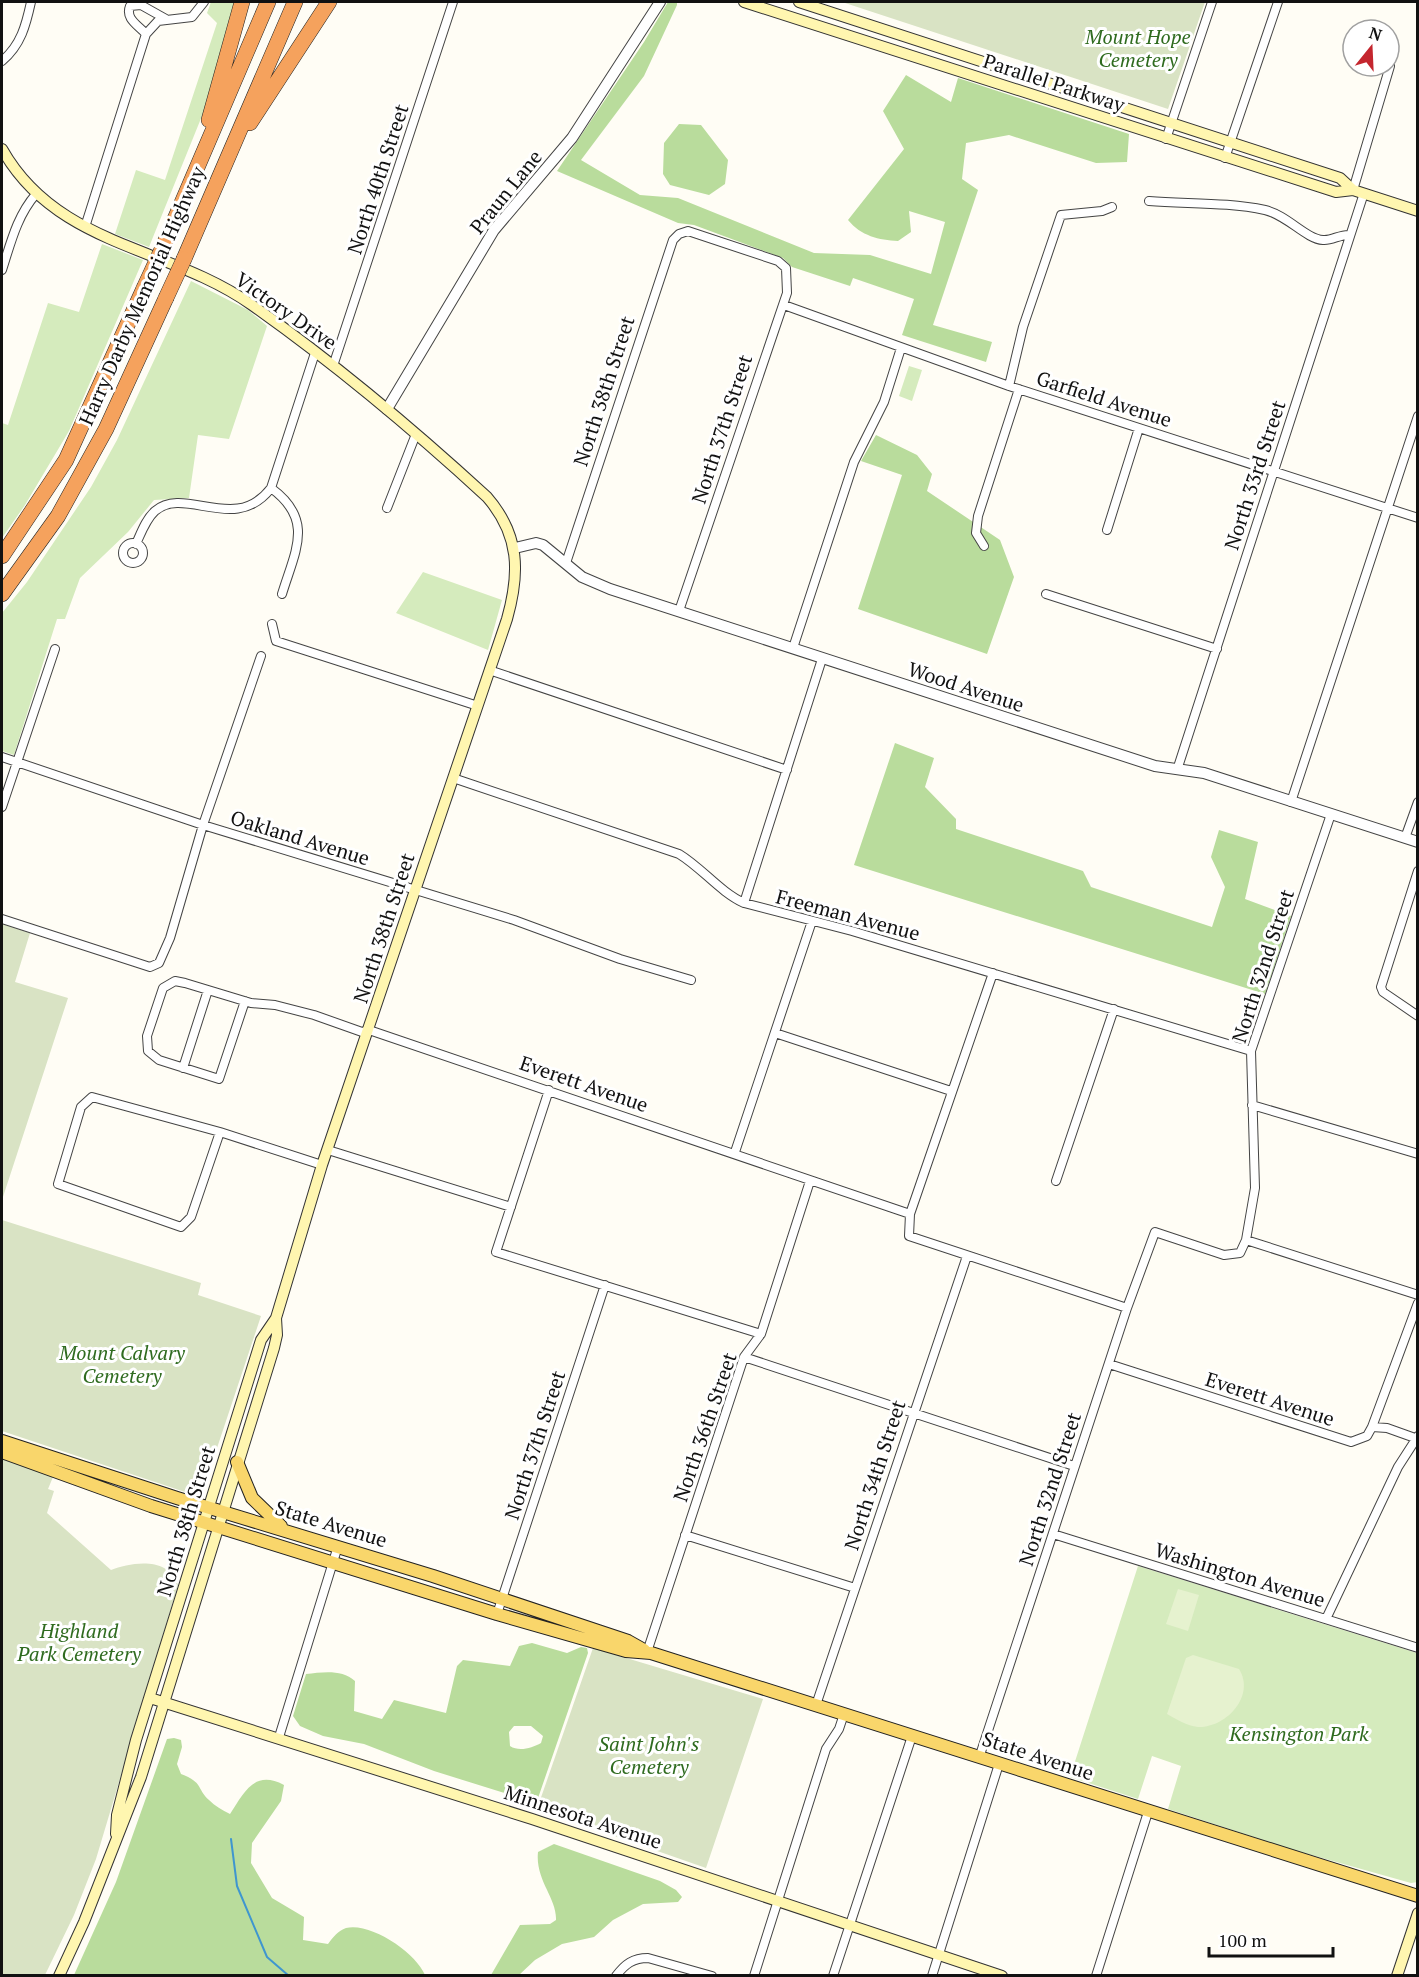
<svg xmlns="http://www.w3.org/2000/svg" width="1419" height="1977" viewBox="0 0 1419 1977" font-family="'PT Serif',serif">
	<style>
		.green { fill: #d5ebbd }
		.forest { fill: #b9dc9c; fill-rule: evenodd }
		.cemetery { fill: #d9e3c4 }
		.pitch { fill: #e6f2cf }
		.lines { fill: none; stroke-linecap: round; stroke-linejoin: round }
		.stream { stroke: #3f96cf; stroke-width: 2 }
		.minor-casing { stroke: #444; stroke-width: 10 }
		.tertiary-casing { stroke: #444; stroke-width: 12 }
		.secondary-casing { stroke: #333; stroke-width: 12 }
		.primary-casing { stroke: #222; stroke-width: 14 }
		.motorway-casing { stroke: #222; stroke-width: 16 }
		.minor { stroke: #fff; stroke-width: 8 }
		.tertiary { stroke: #fff; stroke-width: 10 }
		.secondary { stroke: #fff6b0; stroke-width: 10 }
		.primary { stroke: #f9d66b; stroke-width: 12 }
		.motorway { stroke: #f5a25d; stroke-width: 15 }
		.motorway-bridge-casing { stroke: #222; stroke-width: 16; stroke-linecap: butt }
		.motorway-bridge { stroke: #f5a25d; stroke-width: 15 }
		.labels { text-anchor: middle; stroke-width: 6; stroke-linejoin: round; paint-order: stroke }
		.park-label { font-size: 20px; font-style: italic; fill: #2f6b1f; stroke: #fff }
		.street-label { font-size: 20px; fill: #111; stroke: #fff }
	</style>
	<rect width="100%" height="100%" fill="#fffdf5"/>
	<!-- green -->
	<path class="green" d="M211,2H235L206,106L149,247L115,234L136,170L165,180L217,23L207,13Z
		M102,244L143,260L69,431L25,505L2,538V423L8,425L48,303L79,312Z
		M191,281L248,310L267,326L229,439L198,435L189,498L154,500L128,532L80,578L65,619H57L14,755L2,751V613L27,582L91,487L117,440Z
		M909,366L922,370L912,401L899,396Z
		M423,572L502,600L488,650L396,613Z
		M1138,1566L1417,1653L1418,1882L1411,1883L1290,1849L1168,1809L1181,1766L1152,1756L1138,1799L1070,1777Z"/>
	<!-- forest -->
	<path class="forest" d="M668,2H677V5L644,76L581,160L640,195L678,198L814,253L870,255L931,274L945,222L909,211L911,232L898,241C879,240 861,236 848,220L904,149L883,111L906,75L951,102L958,78L1129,134L1127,162L1096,163L1009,135L966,143L962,179L978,190L933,325L992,342L986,362L902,335L914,299L853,278L850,286L792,267L783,258L694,225L678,223L557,171L644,42Z
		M679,124L701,125L728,160L725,184L709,195L670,185L663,174L664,143Z
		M876,435L917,455L932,474L927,491L1000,540L1014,577L987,654L858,609L902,475L861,461Z
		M895,743L934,758L925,787L956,819V829L1083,871L1091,887L1212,927L1225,887L1211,857L1219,830L1258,842L1245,899L1291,916L1265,994L854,865Z
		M532,1643L567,1653L581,1647L587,1648L588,1653L537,1801L533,1802L434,1771L364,1744L323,1736L300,1726L293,1716L306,1674C323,1672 342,1669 355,1681L354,1711L382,1719L394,1700L446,1713L457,1666L463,1660L510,1666L519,1646ZM514,1726H531L543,1736L541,1743C532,1748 519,1752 510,1746L509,1732Z
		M174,1738L181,1740L182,1747L177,1764L181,1774C204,1783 196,1788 209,1800C215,1806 222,1810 230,1814C244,1793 254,1769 284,1785L281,1801L252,1843L251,1863L272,1898L304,1917L303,1940L328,1944C333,1937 338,1931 346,1928C371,1922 416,1953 425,1975H74L116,1882L167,1739Z
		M554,1844L660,1881L676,1890L682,1897L678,1902L643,1904L613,1920L594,1937L562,1944L535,1960L519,1975H491L520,1925L550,1924L556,1920C557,1898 535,1880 538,1852Z"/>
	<!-- cemetery -->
	<path class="cemetery" d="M842,2H1205L1168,109Z
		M2,924L30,933L15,982L68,998L2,1200Z
		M2,1220L201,1283L198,1295L261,1316L204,1487L191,1494L2,1431Z
		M2,1459L53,1477L48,1489L54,1491L47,1513L111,1570C131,1562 169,1556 178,1585L96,1859L74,1915L45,1975H2Z
		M593,1648L763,1699L706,1868L537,1809Z"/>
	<!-- pitch -->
	<path class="pitch" d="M1178,1589L1199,1595L1188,1631L1166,1624Z
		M1193,1655L1239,1669C1256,1696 1226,1728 1198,1727C1187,1726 1176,1719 1167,1714L1186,1658Z"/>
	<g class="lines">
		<!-- stream -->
		<path class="stream" d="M231,1839L237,1886L267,1957L289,1976"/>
		<defs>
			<path id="minor" d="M146,34C138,25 125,19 130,6L141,5L166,19
				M2,61C21,45 26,25 31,2
				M1166,139L1212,2
				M1225,158L1278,2
				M1353,190L1390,66L1389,58
				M1149,201C1187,204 1228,202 1265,210C1287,215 1306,239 1323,240C1332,241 1340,234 1350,235
				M85,227L146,34L158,21L192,17L204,2
				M2,270C11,242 17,216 36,194
				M784,305L1009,386L1418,518
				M333,366L453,2
				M1009,386L1023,327L1061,215L1102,211L1112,207
				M271,488C315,520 295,551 282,594
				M387,508L416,434
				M1107,530L1139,428
				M123 553a10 10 0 1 1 20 0a10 10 0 1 1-20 0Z
				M136,544C141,533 146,519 155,511C185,485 235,535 271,488L315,353
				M984,546L976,533L978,516L1019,389
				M566,563L673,240L679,234L688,231L778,261L786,268L787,293L679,611
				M1046,594L1217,649
				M272,624L276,641L478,706
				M793,648L854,462L884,402L901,348
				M489,670L787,770
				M2,757L203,825L514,920L620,959L691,980
				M1178,767L1364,193
				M453,778L679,854C702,868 720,892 744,903L852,931L1251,1051
				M1291,802L1418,416
				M2,807L55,649
				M1405,838L1418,802
				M1418,871L1381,987L1383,992L1418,1016
				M744,903L822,659
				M2,919L150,967L159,963L170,938L203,825L261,656
				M993,973L910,1214L909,1236L1127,1308
				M245,1001L219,1079L159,1060L148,1051L147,1036L163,988L175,981L185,983L251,1003L275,1005L314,1015L362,1032L369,1030L910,1214
				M775,1033L951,1091
				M183,1068L208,990
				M549,1090L496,1252L761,1334
				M1252,1105L1418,1154
				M220,1132L191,1217L181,1227L58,1184L81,1107L92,1097L220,1132L322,1165
				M328,1150L511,1207
				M735,1152L812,921
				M1056,1181L1114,1009
				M1246,1240L1418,1295
				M744,1357L1074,1466
				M1109,1364L1351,1442L1367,1436L1372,1427L1387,1428L1415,1438
				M1372,1427L1418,1303
				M1053,1534L1418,1648
				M685,1535L855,1588
				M497,1614L605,1285
				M1326,1619L1398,1467L1418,1436
				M647,1652L744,1357L761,1334L810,1181
				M816,1705L967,1256
				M279,1737L338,1546
				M979,1758L1127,1308L1155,1232L1224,1255L1240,1253L1246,1240L1255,1188L1251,1051L1331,814
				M616,1976C625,1964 633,1958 648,1958L712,1976
				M754,1976L826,1749L839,1729L844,1714
				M833,1976L912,1736
				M932,1976L999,1764
				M1096,1976L1148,1812"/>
			<path id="tertiary" d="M387,409L494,230L572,138L660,2
				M515,548L536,543L543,545L582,577L610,589L1155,766L1204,773L1418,842"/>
			<path id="secondary" d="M744,2L1336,192L1353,190
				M799,2L1340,178L1353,190L1418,211
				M2,149C57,247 169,246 252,305C334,363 413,429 487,497C520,535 520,573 507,619L322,1165L276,1318L277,1335L274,1348L141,1777L84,1922L59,1976
				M150,1698L532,1819L1002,1976
				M116,1834L117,1815L136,1740L261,1340L276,1318
				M1397,1976L1418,1913"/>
			<path id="primary" d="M2,1441L177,1498L433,1576L628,1641L644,1650
				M2,1452L151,1506L497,1614L626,1651L651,1653L1418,1896
				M237,1462L252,1498L281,1526"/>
			<path id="motorway" d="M209,120L242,2
				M250,123L329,2
				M163,247L268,2
				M184,259L295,2
				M2,556L66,460L144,288
				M2,594L58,516L106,429L166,298"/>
		</defs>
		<!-- minor casing -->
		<use href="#minor" class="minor-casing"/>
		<!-- tertiary casing -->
		<use href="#tertiary" class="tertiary-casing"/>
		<!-- secondary casing -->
		<use href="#secondary" class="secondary-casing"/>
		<!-- primary casing -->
		<use href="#primary" class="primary-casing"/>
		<!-- motorway casing -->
		<use href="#motorway" class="motorway-casing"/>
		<!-- minor -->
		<use href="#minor" class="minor"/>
		<!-- tertiary -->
		<use href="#tertiary" class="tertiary"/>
		<!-- secondary -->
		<use href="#secondary" class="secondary"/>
		<!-- primary -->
		<use href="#primary" class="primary"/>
		<!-- motorway -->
		<use href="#motorway" class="motorway"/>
		<defs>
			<path id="motorway-bridge" d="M144,288L163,247
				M166,298L184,259"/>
		</defs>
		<!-- motorway-bridge casing -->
		<use href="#motorway-bridge" class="motorway-bridge-casing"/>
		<!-- motorway-bridge -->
		<use href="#motorway-bridge" class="motorway-bridge"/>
	</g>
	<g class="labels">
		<!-- park labels -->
		<g class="park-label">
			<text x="1138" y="44">Mount Hope<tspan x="1138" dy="23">Cemetery</tspan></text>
			<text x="122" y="1360">Mount Calvary<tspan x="122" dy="23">Cemetery</tspan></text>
			<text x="79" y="1638">Highland<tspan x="79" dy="23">Park Cemetery</tspan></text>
			<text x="1299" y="1741">Kensington Park</text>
			<text x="649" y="1751">Saint John's<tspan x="649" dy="23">Cemetery</tspan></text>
		</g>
		<!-- street labels -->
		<g class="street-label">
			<text transform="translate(1054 83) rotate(18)" y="7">Parallel Parkway</text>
			<text transform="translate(378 179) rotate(-72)" y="7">North 40th Street</text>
			<text transform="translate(506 192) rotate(-51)" y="7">Praun Lane</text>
			<text transform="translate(142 296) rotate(-66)" y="7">Harry Darby Memorial Highway</text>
			<text transform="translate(286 311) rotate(35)" y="7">Victory Drive</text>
			<text transform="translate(604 391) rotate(-72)" y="7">North 38th Street</text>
			<text transform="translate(1104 399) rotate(18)" y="7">Garfield Avenue</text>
			<text transform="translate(722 429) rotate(-72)" y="7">North 37th Street</text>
			<text transform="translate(1255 475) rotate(-72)" y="7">North 33rd Street</text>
			<text transform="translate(966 687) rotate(18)" y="7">Wood Avenue</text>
			<text transform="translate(300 838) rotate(17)" y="7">Oakland Avenue</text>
			<text transform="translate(848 915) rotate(15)" y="7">Freeman Avenue</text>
			<text transform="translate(384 928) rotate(-72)" y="7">North 38th Street</text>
			<text transform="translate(1263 966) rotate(-72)" y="7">North 32nd Street</text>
			<text transform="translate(584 1084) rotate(19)" y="7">Everett Avenue</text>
			<text transform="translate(1270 1399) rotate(18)" y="7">Everett Avenue</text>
			<text transform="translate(705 1427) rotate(-71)" y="7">North 36th Street</text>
			<text transform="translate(535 1445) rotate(-72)" y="7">North 37th Street</text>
			<text transform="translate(875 1475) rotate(-72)" y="7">North 34th Street</text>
			<text transform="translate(1050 1489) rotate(-72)" y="7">North 32nd Street</text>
			<text transform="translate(186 1521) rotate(-73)" y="7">North 38th Street</text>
			<text transform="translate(331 1524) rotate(17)" y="7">State Avenue</text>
			<text transform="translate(1240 1575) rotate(17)" y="7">Washington Avenue</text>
			<text transform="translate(1038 1756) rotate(18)" y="7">State Avenue</text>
			<text transform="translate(583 1817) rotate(18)" y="7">Minnesota Avenue</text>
		</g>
	</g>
	<!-- border -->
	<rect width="1419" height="1977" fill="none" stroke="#111111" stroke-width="6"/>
	<!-- north arrow -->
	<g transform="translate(1371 48) rotate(18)"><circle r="28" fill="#ffffff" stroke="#a0a0a0" stroke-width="1.5"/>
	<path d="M0-4.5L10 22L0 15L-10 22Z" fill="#c4262e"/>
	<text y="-9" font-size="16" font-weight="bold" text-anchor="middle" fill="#111111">N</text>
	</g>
	<!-- scale -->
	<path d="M1209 1947v9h124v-9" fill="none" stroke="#111111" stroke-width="3"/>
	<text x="1218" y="1947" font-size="18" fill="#111111" stroke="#ffffff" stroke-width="4.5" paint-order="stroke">100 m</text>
</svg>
